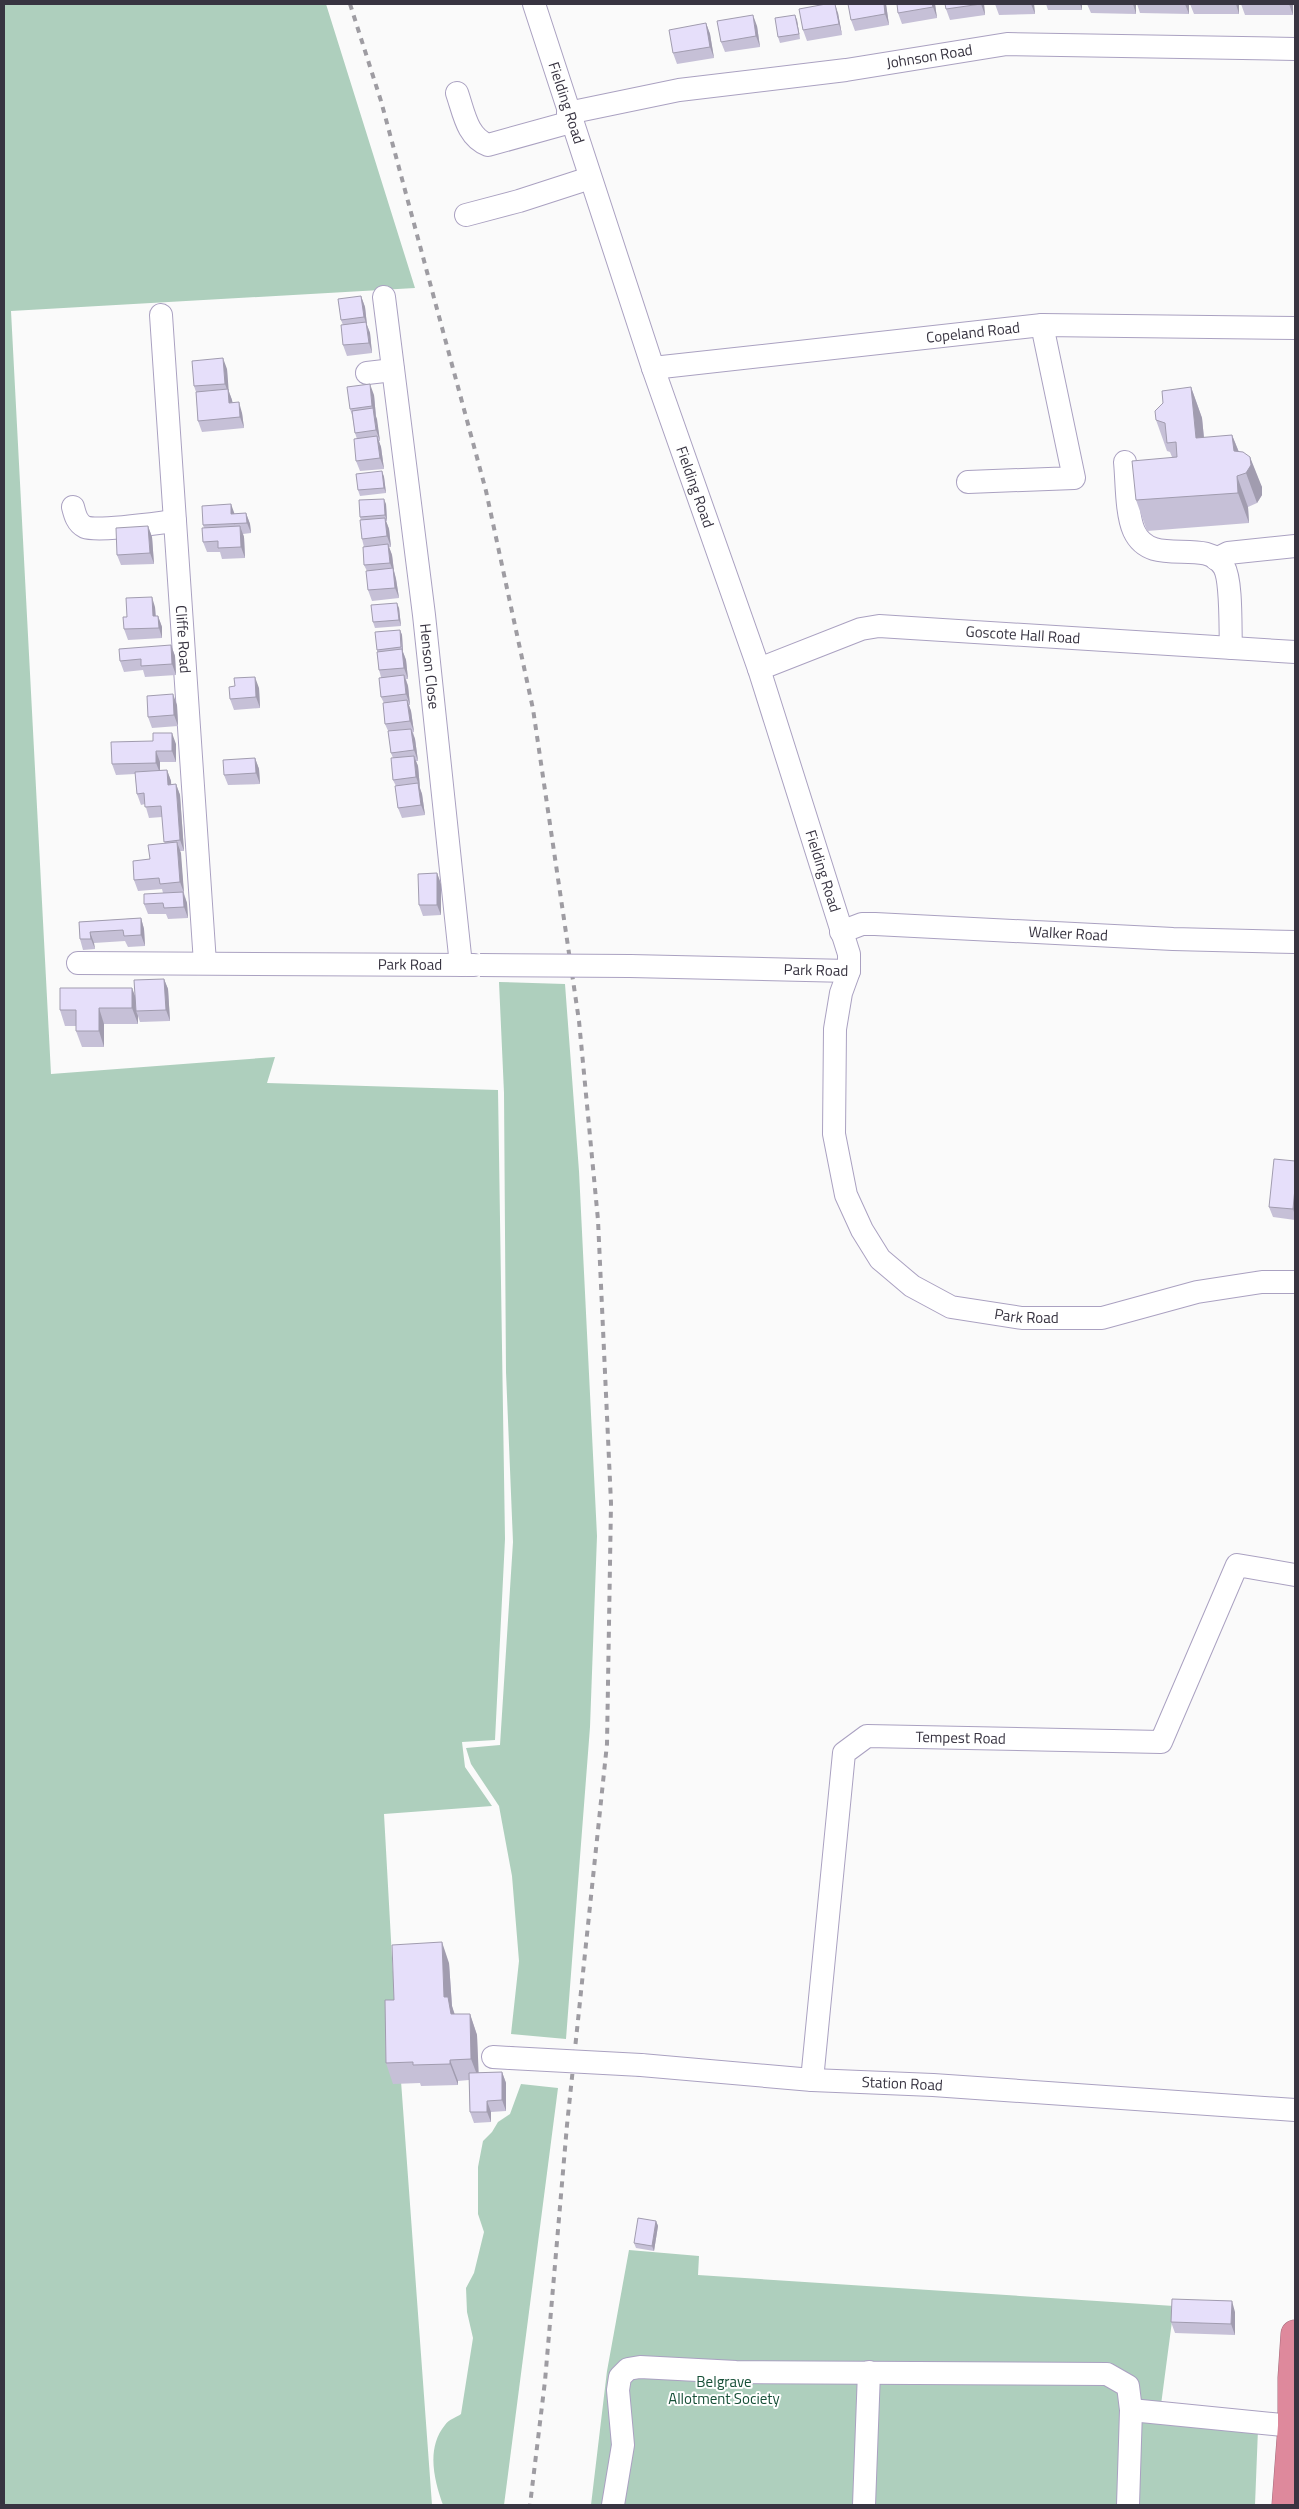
<svg xmlns="http://www.w3.org/2000/svg" width="1299" height="2509" viewBox="0 0 1299 2509" font-family="'Titillium Web',sans-serif">
	<style>
		.green { fill: #aecfbd }
		.lines { fill: none; stroke-linecap: round; stroke-linejoin: round }
		.minor-casing { stroke: #aaa1c1; stroke-width: 24 }
		.highway-casing { stroke: #a46b7c; stroke-width: 29 }
		.minor { stroke: #fff; stroke-width: 22 }
		.highway { stroke: #de899c; stroke-width: 28 }
		.rail { stroke: #9e9ca2; stroke-width: 4; stroke-dasharray: 6 6; stroke-linecap: butt }
		.minor-bridge-casing { stroke: #aaa1c1; stroke-width: 24; stroke-linecap: butt }
		.minor-bridge { stroke: #fff; stroke-width: 22 }
		.wall { fill: #c6c0d7 }
		.shaded-wall { fill: #a19caf }
		.building { fill: #e6dffa; stroke: #a19caf }
		.labels { text-anchor: middle; stroke-width: 4; stroke-linejoin: round; paint-order: stroke }
		.street-label { font-size: 15px; fill: #383441; stroke: #fff }
		.park-label { font-size: 15px; fill: #175038; stroke: #fff }
	</style>
	<rect width="100%" height="100%" fill="#fafafa"/>
	<!-- green -->
	<path class="green" d="M4,4H326L415,288L11,311L51,1074L275,1057L267,1083L498,1090L505,1539L495,1740L462,1742L465,1767L492,1806L384,1814L392,1958L432,2505H4Z
		M499,982L565,984L579,1171L597,1536L590,1727L566,2039L511,2034L519,1961L512,1876L499,1806L471,1764L466,1748L500,1745L513,1542L506,1372L504,1093Z
		M521,2084L558,2088L504,2505H443C434,2480 426,2448 445,2425C448,2420 457,2417 461,2414L473,2338L467,2312L466,2288L474,2273L484,2232L478,2214V2167L483,2141L492,2132L498,2122L510,2114Z
		M629,2250L699,2256L698,2275L1174,2306L1159,2420L1258,2429L1255,2505H591L607,2371Z"/>
	<g class="lines">
		<defs>
			<g id="minor">
				<path id="s1" d="M534,4L653,368L759,669L849,954V971L841,993L835,1029L834,1134L846,1195L862,1230L880,1259L912,1286L951,1307L1022,1318H1102L1197,1292L1262,1282H1295"/>
				<path d="M457,93C464,113 467,137 488,145L571,122"/>
				<path id="s2" d="M568,113L679,90L846,70L1007,44L1295,49"/>
				<path d="M466,215L519,201L590,178"/>
				<path id="s3" d="M384,297L424,615L461,965"/>
				<path id="s4" d="M161,315L205,963"/>
				<path id="s5" d="M653,368L1042,325L1295,328"/>
				<path d="M367,373L393,370"/>
				<path d="M1125,462C1127,481 1126,513 1134,531C1152,570 1205,535 1224,567C1232,581 1230,630 1231,648"/>
				<path d="M968,482L1074,478L1042,325"/>
				<path d="M73,507C75,515 77,523 85,527C98,532 157,523 175,521"/>
				<path d="M1216,559L1228,553L1295,546"/>
				<path id="s6" d="M759,669L861,629L879,626L1295,652"/>
				<path id="s7" d="M841,932L862,924H875L1173,939L1295,942"/>
				<path id="s8" d="M78,963L474,965"/>
				<path id="s9" d="M630,966L849,971"/>
				<path d="M493,2057L510,2058"/>
				<path id="s10" d="M641,2065L812,2080L933,2085L1295,2110"/>
				<path id="s11" d="M812,2080L844,1753L867,1736L1161,1742L1237,1565L1295,1575"/>
				<path d="M1131,2410L1292,2426"/>
				<path d="M613,2505L623,2445L618,2390L620,2377L628,2369L640,2367L736,2372L1107,2374L1128,2386L1131,2410L1128,2505"/>
				<path d="M864,2505L869,2372"/>
			</g>
			<path id="highway" d="M1286,2505L1292,2426V2378L1295,2334"/>
		</defs>
		<!-- minor casing -->
		<use href="#minor" class="minor-casing"/>
		<!-- highway casing -->
		<use href="#highway" class="highway-casing"/>
		<!-- minor -->
		<use href="#minor" class="minor"/>
		<!-- highway -->
		<use href="#highway" class="highway"/>
		<!-- rail -->
		<path class="rail" d="M350,4L381,101L486,491L533,709L579,1021L598,1220L611,1503L607,1744L567,2125L545,2381L530,2505"/>
		<defs>
			<path id="minor-bridge" d="M480,965L630,966
				M510,2058L641,2065"/>
		</defs>
		<!-- minor-bridge casing -->
		<use href="#minor-bridge" class="minor-bridge-casing"/>
		<!-- minor-bridge -->
		<use href="#minor-bridge" class="minor-bridge"/>
	</g>
	<!-- wall -->
	<path class="wall" d="M886,4L889,25L855,31L851,20Z
		M935,4L937,18L902,24L898,13Z
		M945,4H984L985,15L950,20L946,9Z
		M995,4H1034L1035,14L999,15Z
		M1046,4H1082V10H1048Z
		M1087,4H1136V14L1091,13Z
		M1137,4H1189V14L1140,13Z
		M1190,4H1239V14H1194Z
		M1241,4H1293V15H1245Z
		M838,13L842,35L807,41L803,30Z
		M797,20L800,39L780,43L778,37Z
		M706,23L710,34L714,58L677,64L673,53Z
		M757,26L760,47L725,52L721,42Z
		M361,296L365,307L367,325L370,333L372,353L347,356L343,345V325L341,320Z
		M227,369L228,389L232,400L233,403L242,413L244,428L202,432L198,421L196,392L194,386Z
		M1191,387L1202,418L1204,438L1232,435L1239,452L1262,487V495L1257,503L1248,507L1249,523L1147,531L1136,500L1172,457L1170,452L1167,451L1156,420Z
		M374,395L376,417L380,441H379L381,447L384,469L360,471L356,461L357,439L355,433L352,415L350,409Z
		M382,471L384,477L386,493L360,496L358,490Z
		M386,504L387,521H386L389,529L391,547H389L392,555L394,571L396,579L399,598L372,601L368,590L367,571L364,565V547L362,539L361,520L360,517Z
		M246,513L250,524L251,533L243,534L244,537L245,558L222,559L220,552H207L203,542L204,528L203,525L234,514Z
		M148,526L152,537L154,564L121,565L117,555Z
		M155,607L156,616H158L162,627V638L128,640L124,629L127,617Z
		M399,608L401,626L375,628L373,622Z
		M400,630L402,635L403,652L406,660L408,679H406L408,686L410,705H409L411,711L414,732H413L415,739L418,761H416L418,766L420,788L422,794L425,815L402,818L398,808L396,786L393,780V758L391,753L389,733L385,724L384,703L381,697V677L379,670L377,650Z
		M171,645L175,656L176,675L145,677L143,670L124,672L120,661Z
		M259,688L260,708L234,710L230,699Z
		M177,705L178,726L152,728L148,717Z
		M176,744V762H160V770H167L171,781V785L176,784L180,795L184,851H180L184,893L187,903L188,918L168,919L166,914H148L144,904L163,893L162,889L138,891L134,880L150,859L165,843L162,817L149,818L145,804L141,805L137,794L135,774L116,775L112,764Z
		M255,758L259,769L260,784L228,785L224,775Z
		M437,873L441,884V915L423,916L419,905Z
		M141,918L144,929L145,946L128,947L125,941L94,943L95,949L83,950L80,939L79,922Z
		M164,979L168,989L170,1021L140,1022L138,1016V1024H104V1047H82L76,1031V1026H65L60,1010L132,988L135,997Z
		M1295,1161V1220L1273,1217L1269,1207Z
		M449,1963L452,2006L454,2014H470L477,2035L478,2073L502,2072L506,2083V2111L491,2112V2122L474,2123L470,2112L469,2080L458,2081V2085L421,2086L420,2083L393,2084L386,2063L394,2000Z
		M656,2221L658,2226L654,2251L636,2248L634,2243Z
		M1235,2312V2335L1175,2333L1171,2322Z"/>
	<!-- shaded-wall -->
	<path class="shaded-wall" d="M835,4L838,13L842,35L839,24Z
		M884,4H886L889,25L885,14Z
		M932,4H935L937,18L933,7Z
		M981,4H984L985,15Z
		M1031,4H1034L1035,14Z
		M1080,4H1082V10Z
		M1133,4H1136V14Z
		M1185,4H1189V14Z
		M1236,4H1239V14Z
		M1289,4H1293V15Z
		M753,15L757,26L760,47L756,36Z
		M795,15L797,20L800,39L799,34Z
		M706,23L710,34L714,58L710,47Z
		M361,296L365,307L367,325L370,333L372,353L369,343L367,326L364,317Z
		M223,358L227,369L229,394L228,389L232,400L233,414L229,403V395L225,384Z
		M370,384L374,395L376,417L372,406Z
		M1191,387L1202,418L1207,469L1196,438Z
		M239,402L242,413L244,428L240,417Z
		M373,408L377,419L380,441L376,430Z
		M1232,435L1244,465L1234,451Z
		M377,436L381,447L384,469L380,458Z
		M1250,457L1262,487V495L1257,503L1246,473Z
		M382,471L384,477L386,493L384,488Z
		M1237,476L1248,507L1249,523L1238,493Z
		M384,499L386,504L387,521L385,515Z
		M231,504L235,515V525L231,514Z
		M246,513L250,524L251,533L247,523Z
		M385,518L389,529L391,547L387,536Z
		M148,526L152,537L154,564L150,553Z
		M240,526L244,537L245,558L241,547Z
		M388,544L392,555L394,571L396,579L399,598L395,588L393,571L390,563Z
		M152,597L155,607L156,627L153,616Z
		M397,603L399,608L401,626L399,620Z
		M158,616L162,627V638L159,628Z
		M400,630L402,635L403,652L406,660L408,679L404,668Z
		M171,645L175,656L176,675L172,664Z
		M404,675L408,686L410,705L406,694Z
		M255,677L259,688L260,708L256,697Z
		M173,694L177,705L178,726L174,715Z
		M407,700L411,711L414,732L410,721Z
		M411,729L415,739L418,761L414,750Z
		M172,733L176,744V762L172,751Z
		M156,751L160,762V773L156,763Z
		M414,756L418,766L420,788L416,777Z
		M255,758L259,769L260,784L256,773Z
		M167,770L171,781L172,796L168,785Z
		M418,783L422,794L425,815L421,805Z
		M176,784L180,795L184,851L180,840Z
		M177,842L181,853L184,893L180,882Z
		M437,873L441,884V915L437,905Z
		M183,892L187,903L188,918L184,907Z
		M141,918L144,929L145,946L141,935Z
		M90,932L94,943L95,949L91,939Z
		M164,979L168,989L170,1021L166,1010Z
		M132,988L138,1004L136,1011L138,1016V1024L132,1008Z
		M99,1008L104,1024V1047L99,1031Z
		M1295,1188V1215L1293,1209Z
		M442,1942L449,1963L452,2006L456,2018L459,2035L444,1997Z
		M470,2014L477,2035L479,2080L471,2059Z
		M450,2060L458,2081V2085L450,2064Z
		M502,2072L506,2083V2111L502,2100Z
		M487,2101L491,2112V2122L487,2112Z
		M656,2221L658,2226L654,2251L652,2246Z
		M1232,2301L1235,2312V2335L1231,2324Z"/>
	<!-- building -->
	<path class="building" d="M826,4H835L839,24L803,30L799,9Z
		M848,4H884L885,14L851,20Z
		M897,4H932L933,7L898,13Z
		M945,4H981L946,9Z
		M753,15L756,36L721,42L717,21Z
		M795,15L799,34L778,37L775,18Z
		M706,23L710,47L673,53L669,30Z
		M361,296L364,317L341,320L338,299Z
		M366,322L369,343L343,345L341,325Z
		M223,358L225,384L194,386L192,361Z
		M370,384L372,406L350,409L347,387Z
		M1191,387L1196,438L1232,435L1234,451L1243,452L1250,457L1251,465L1246,473L1237,476L1238,493L1136,500L1132,461L1177,457L1176,442L1167,443L1165,423L1156,420L1155,411L1163,403L1162,391Z
		M228,389L229,403L239,402L240,417L198,421L196,392Z
		M373,408L376,430L355,433L352,411Z
		M377,436L380,458L356,461L354,439Z
		M382,471L384,488L358,490L356,474Z
		M384,499L385,515L360,517L359,500Z
		M231,504V514L246,513L247,523L203,525L202,506Z
		M385,518L387,536L362,539L360,520Z
		M148,526L150,553L117,555L116,528Z
		M240,526L241,547L218,548V541L203,542L202,528Z
		M388,544L390,563L364,565L363,547Z
		M393,568L395,588L368,590L366,571Z
		M152,597L153,616H158L159,628L124,629L123,617H127L126,598Z
		M397,603L399,620L373,622L371,605Z
		M400,630L401,647L377,650L375,632Z
		M171,645L172,664L141,666V659L120,661L119,649Z
		M402,649L404,668L379,670L377,652Z
		M404,675L406,694L381,697L379,678Z
		M255,677L256,697L230,699L229,687L235,686L234,678Z
		M173,694L174,715L148,717L147,696Z
		M407,700L410,721L385,724L383,703Z
		M411,729L414,750L391,753L388,731Z
		M153,733H172V751H156V763L112,764L111,742L153,741Z
		M414,756L416,777L393,780L391,758Z
		M255,758L256,773L224,775L223,760Z
		M167,770L168,785L176,784L180,840L164,842L161,806L145,807L144,793L137,794L135,772Z
		M418,783L421,805L398,808L395,786Z
		M177,842L180,882L160,884L159,878L134,880L133,861L150,859L148,845Z
		M437,873V905H419L418,874Z
		M183,892L184,907L164,908L163,903L144,904V894Z
		M141,918V935L124,936L123,930L90,932L91,939H80L79,922Z
		M164,979L166,1010L136,1011L134,980Z
		M60,988H132V1008H99V1031H76V1010H60Z
		M1274,1159L1295,1161V1188L1293,1209L1269,1207Z
		M442,1942L444,1997H448L451,2014H470L471,2059L450,2060V2064L413,2065V2062L386,2063L385,2000H394L392,1945Z
		M502,2072V2100L487,2101V2112H470L469,2073Z
		M638,2218L656,2221L652,2246L634,2243Z
		M1172,2299L1232,2301L1231,2324L1171,2322Z"/>
	<g class="labels">
		<!-- street labels -->
		<g class="street-label">
			<text dy="5" stroke="none"><textPath href="#s2" startOffset="366">Johnson Road</textPath></text>
			<text dy="5" stroke="none"><textPath href="#s1" startOffset="104">Fielding Road</textPath></text>
			<text dy="5" stroke="none"><textPath href="#s5" startOffset="322">Copeland Road</textPath></text>
			<text dy="5" stroke="none"><textPath href="#s1" startOffset="509">Fielding Road</textPath></text>
			<text dy="5" stroke="none"><textPath href="#s6" startOffset="272">Goscote Hall Road</textPath></text>
			<text dy="5" stroke="none"><textPath href="#s4" startOffset="325">Cliffe Road</textPath></text>
			<text dy="5" stroke="none"><textPath href="#s3" startOffset="372">Henson Close</textPath></text>
			<text dy="5" stroke="none"><textPath href="#s1" startOffset="914">Fielding Road</textPath></text>
			<text dy="5" stroke="none"><textPath href="#s7" startOffset="229">Walker Road</textPath></text>
			<text dy="5" stroke="none"><textPath href="#s8" startOffset="332">Park Road</textPath></text>
			<text dy="5" stroke="none"><textPath href="#s9" startOffset="186">Park Road</textPath></text>
			<text dy="5" stroke="none"><textPath href="#s1" startOffset="1480">Park Road</textPath></text>
			<text dy="5" stroke="none"><textPath href="#s11" startOffset="451">Tempest Road</textPath></text>
			<text dy="5" stroke="none"><textPath href="#s10" startOffset="262">Station Road</textPath></text>
		</g>
		<!-- park labels -->
		<g class="park-label">
			<text x="724" y="2387">Belgrave<tspan x="724" dy="17">Allotment Society</tspan></text>
		</g>
	</g>
	<!-- border -->
	<rect width="1299" height="2509" fill="none" stroke="#383441" stroke-width="10"/>
</svg>
